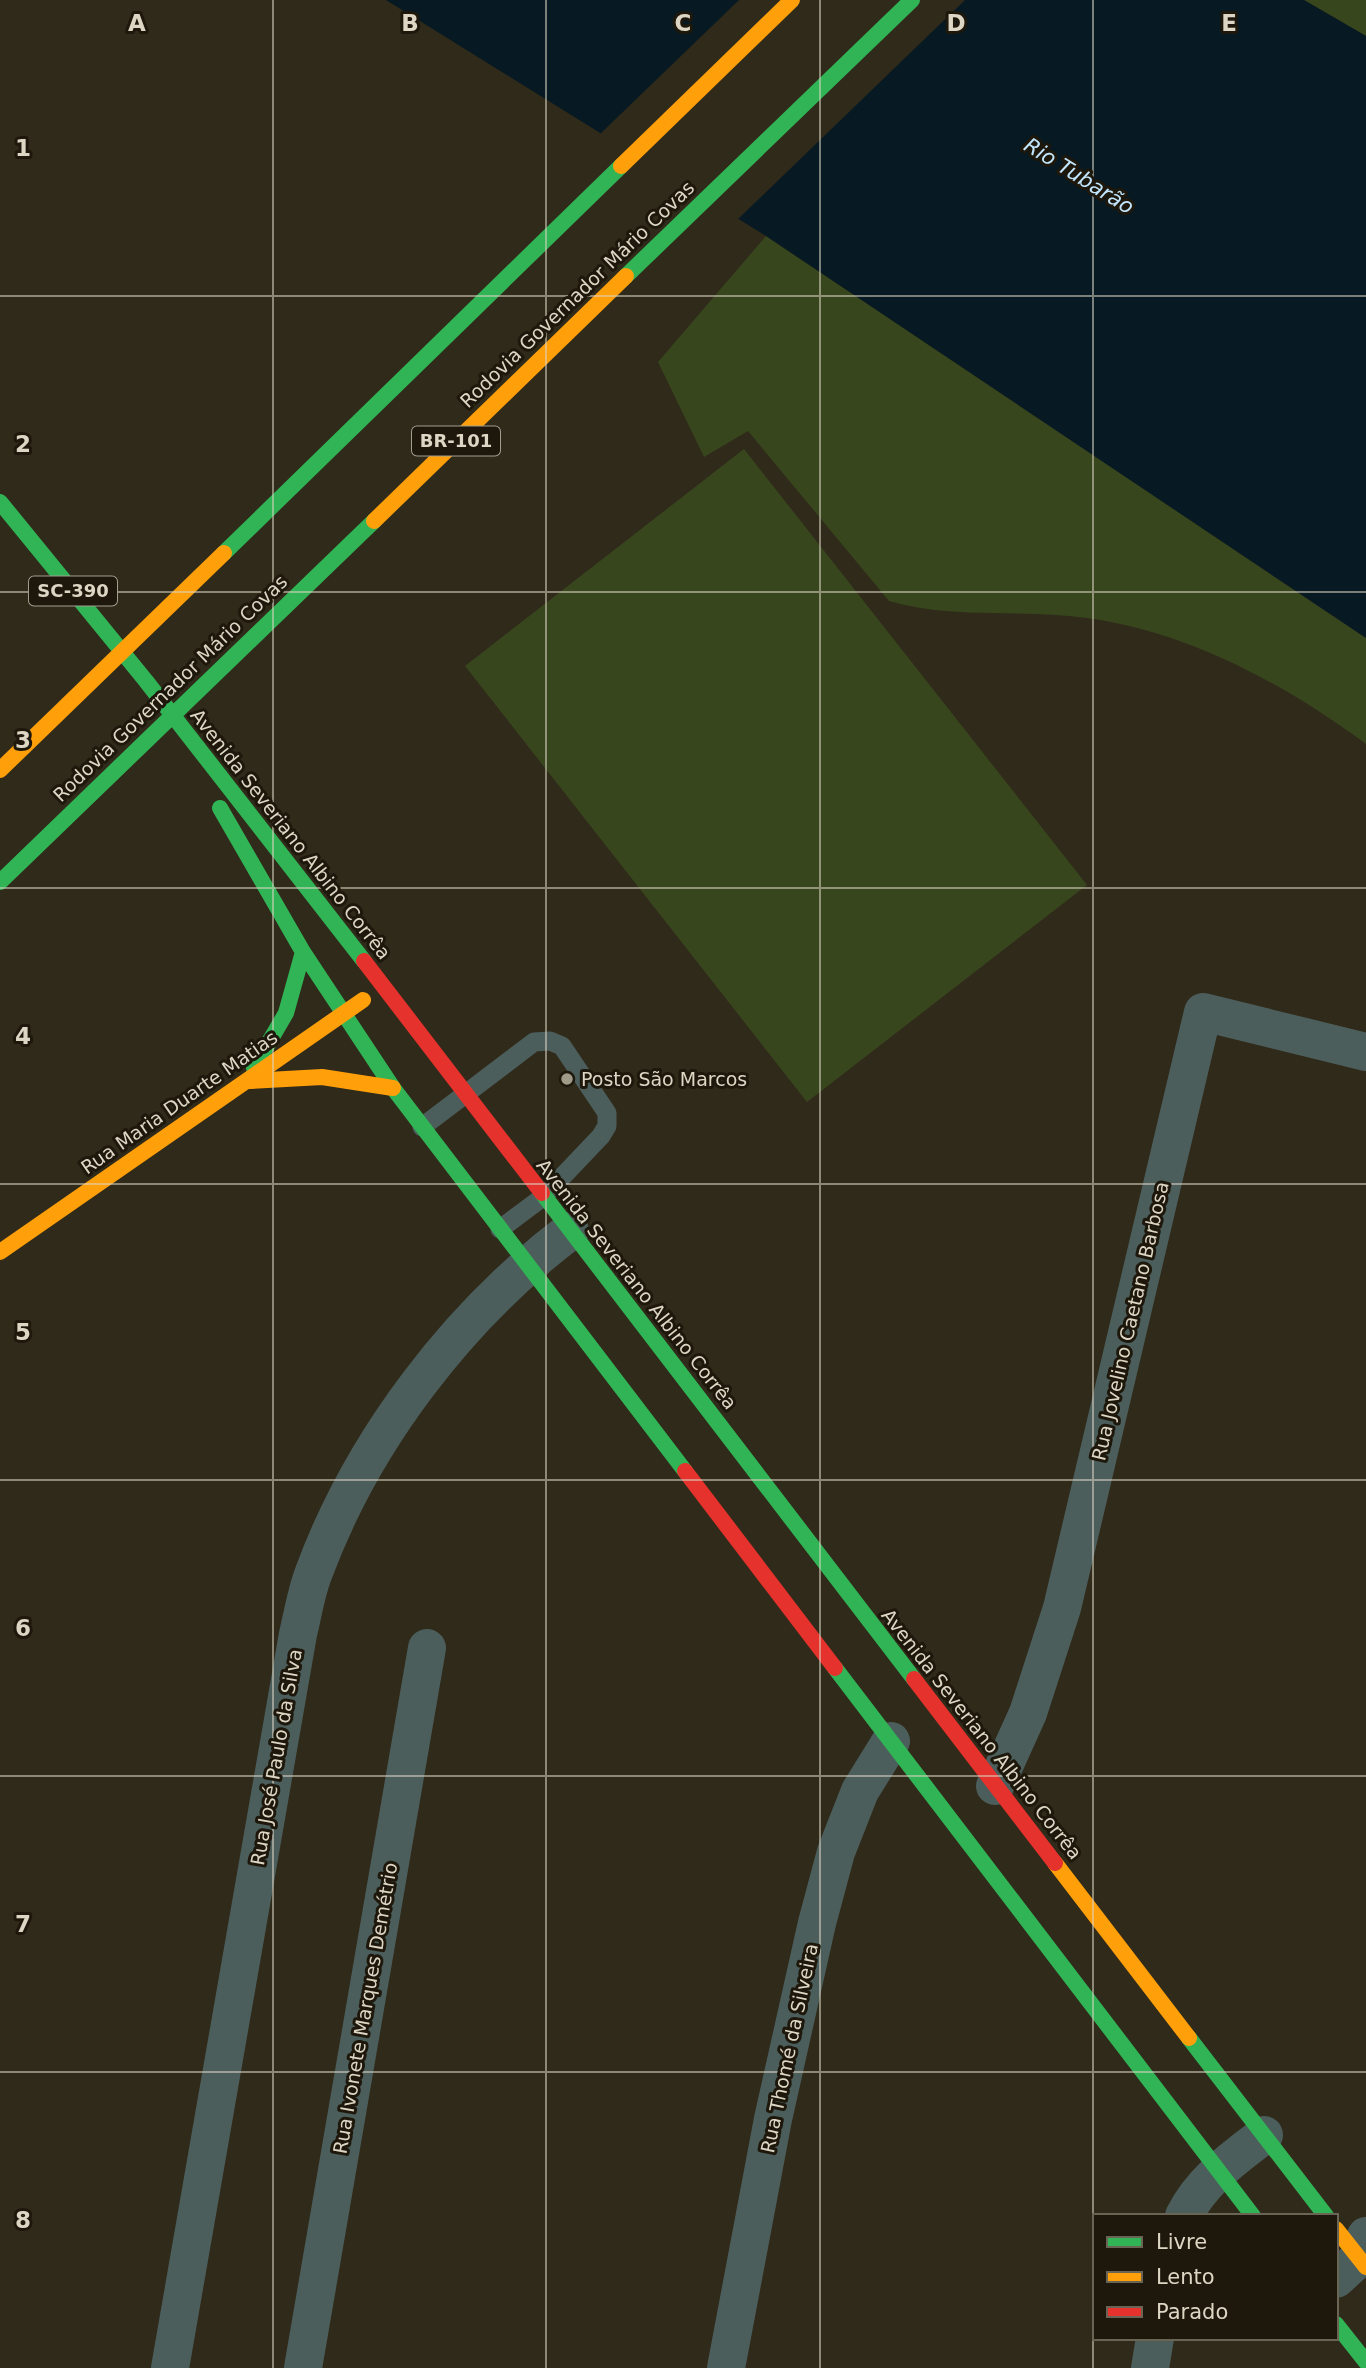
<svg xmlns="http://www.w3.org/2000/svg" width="1366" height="2368" viewBox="0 0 1366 2368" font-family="'DejaVu Sans',sans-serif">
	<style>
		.green { fill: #38461e }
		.water { fill: #071a23 }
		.pier { fill: #302a1a }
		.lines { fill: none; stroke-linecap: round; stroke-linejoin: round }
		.lane { stroke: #4c5e5c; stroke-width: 19 }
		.street { stroke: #4c5e5c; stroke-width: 38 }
		.fast { stroke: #30b455; stroke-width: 16 }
		.slow { stroke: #ff9f0a; stroke-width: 16 }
		.jam { stroke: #e5322d; stroke-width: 16 }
		.fast-bridge { stroke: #30b455; stroke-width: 16 }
		.slow-bridge { stroke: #ff9f0a; stroke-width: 16 }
		.grid { fill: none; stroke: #ddd6c5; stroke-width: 2; stroke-opacity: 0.55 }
		.poi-dot { fill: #a09a89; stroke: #1d180b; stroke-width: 2.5 }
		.labels { text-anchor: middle; stroke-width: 6; stroke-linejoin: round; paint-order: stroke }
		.shield { fill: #1d180b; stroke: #a39d8d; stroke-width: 2 }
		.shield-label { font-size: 18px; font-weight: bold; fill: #ddd6c5 }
		.street-label { font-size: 19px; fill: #ddd6c5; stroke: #1d180b }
		.poi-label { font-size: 19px; fill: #ddd6c5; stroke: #1d180b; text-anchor: start }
		.water-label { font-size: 21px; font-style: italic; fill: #c2e6fe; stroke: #1d180b }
		.grid-label { font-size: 23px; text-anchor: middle; font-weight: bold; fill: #ddd6c5; stroke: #1d180b; stroke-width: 6; stroke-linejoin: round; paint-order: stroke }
	</style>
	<rect width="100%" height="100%" fill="#302a1a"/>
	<!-- green -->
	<path class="green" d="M1304,0H1366V36Z
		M766,236L1366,638V744C1276,678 1171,622 1057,615C1000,611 944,617 889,601L748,431L704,457L658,362Z
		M744,449L1087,885L807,1102L465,666Z"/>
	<!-- water -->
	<path class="water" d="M386,0H1304L1366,36V638L766,236Z"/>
	<!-- pier -->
	<path class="pier" d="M739,0H965L736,221L598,136Z"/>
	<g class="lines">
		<!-- lane -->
		<path class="lane" d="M422,1127L534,1042L550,1041L562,1046L607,1113V1126L601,1136L543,1197L500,1229"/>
		<!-- street -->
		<path class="street" d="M995,1786L1028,1713L1062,1608L1203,1012L1366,1052
			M1184,2216C1202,2180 1233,2159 1264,2135
			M1336,2279L1359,2258L1366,2236
			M170,2368L298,1634C303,1614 306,1592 314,1572C363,1440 458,1316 570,1231
			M303,2368L427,1648
			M726,2368L773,2119L817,1923L836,1852L860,1791L891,1741
			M1150,2368L1155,2338"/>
		<!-- fast -->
		<path class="fast" d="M0,502L146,681L364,961
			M220,808L303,952L393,1088L685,1471
			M254,1068L286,1013L303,952
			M542,1193L914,1679
			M835,1668L1253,2216
			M1189,2038L1326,2216
			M1336,2324L1366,2362"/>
		<!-- slow -->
		<path class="slow" d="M250,1081L322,1077L393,1088
			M0,1252L363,1000
			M1055,1863L1189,2038
			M1336,2229L1366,2267"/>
		<!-- jam -->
		<path class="jam" d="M364,961L542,1193
			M685,1471L835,1668
			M914,1679L1055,1863"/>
		<!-- fast-bridge -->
		<path class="fast-bridge" d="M626,276L912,0
			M224,553L621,166
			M0,882L374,521"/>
		<!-- slow-bridge -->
		<path class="slow-bridge" d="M621,166L792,0
			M374,521L626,276
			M0,770L224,553"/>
	</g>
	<!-- grid -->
	<path class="grid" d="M273,0V2368M546,0V2368M820,0V2368M1093,0V2368M0,296H1366M0,592H1366M0,888H1366M0,1184H1366M0,1480H1366M0,1776H1366M0,2072H1366"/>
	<!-- markers -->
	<circle class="poi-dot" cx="567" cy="1079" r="7"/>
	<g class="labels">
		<!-- shield labels -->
		<g class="shield">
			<rect x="412" y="426.5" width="88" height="29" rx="5"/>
			<rect x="29" y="576.5" width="88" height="29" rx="5"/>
		</g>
		<g class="shield-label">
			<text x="456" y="447">BR-101</text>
			<text x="73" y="597">SC-390</text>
		</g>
		<!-- street labels -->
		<g class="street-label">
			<text transform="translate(577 294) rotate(-44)" y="7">Rodovia Governador Mário Covas</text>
			<text transform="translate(170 688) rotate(-44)" y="7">Rodovia Governador Mário Covas</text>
			<text transform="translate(291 834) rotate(52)" y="7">Avenida Severiano Albino Corrêa</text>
			<text transform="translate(179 1102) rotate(-35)" y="7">Rua Maria Duarte Matias</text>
			<text transform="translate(637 1284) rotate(52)" y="7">Avenida Severiano Albino Corrêa</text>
			<text transform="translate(1130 1321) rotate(-77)" y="7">Rua Jovelino Caetano Barbosa</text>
			<text transform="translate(982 1734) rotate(52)" y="7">Avenida Severiano Albino Corrêa</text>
			<text transform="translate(276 1757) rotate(-80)" y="7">Rua José Paulo da Silva</text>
			<text transform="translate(365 2008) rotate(-80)" y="7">Rua Ivonete Marques Demétrio</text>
			<text transform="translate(789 2048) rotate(-78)" y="7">Rua Thomé da Silveira</text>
		</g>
		<!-- poi labels -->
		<g class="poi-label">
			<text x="581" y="1086">Posto São Marcos</text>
		</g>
		<!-- water labels -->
		<g class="water-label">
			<text transform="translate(1079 176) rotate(32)" y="7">Rio Tubarão</text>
		</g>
	</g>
	<g class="grid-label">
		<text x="137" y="31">A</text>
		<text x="410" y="31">B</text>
		<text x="683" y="31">C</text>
		<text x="956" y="31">D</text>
		<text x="1229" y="31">E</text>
		<text x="23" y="156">1</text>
		<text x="23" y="452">2</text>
		<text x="23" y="748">3</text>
		<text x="23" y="1044">4</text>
		<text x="23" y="1340">5</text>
		<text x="23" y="1636">6</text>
		<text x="23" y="1932">7</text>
		<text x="23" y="2228">8</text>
	</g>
	<!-- legend -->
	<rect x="1093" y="2214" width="245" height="126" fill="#1d180b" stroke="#6a6455" stroke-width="2"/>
	<rect x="1107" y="2237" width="35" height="10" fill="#30b455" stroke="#6a6455" stroke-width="2"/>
	<text x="1156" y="2249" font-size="21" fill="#ddd6c5">Livre</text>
	<rect x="1107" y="2272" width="35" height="10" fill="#ff9f0a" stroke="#6a6455" stroke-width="2"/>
	<text x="1156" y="2284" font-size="21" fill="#ddd6c5">Lento</text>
	<rect x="1107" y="2307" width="35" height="10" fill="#e5322d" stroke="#6a6455" stroke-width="2"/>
	<text x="1156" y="2319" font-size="21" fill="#ddd6c5">Parado</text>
</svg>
